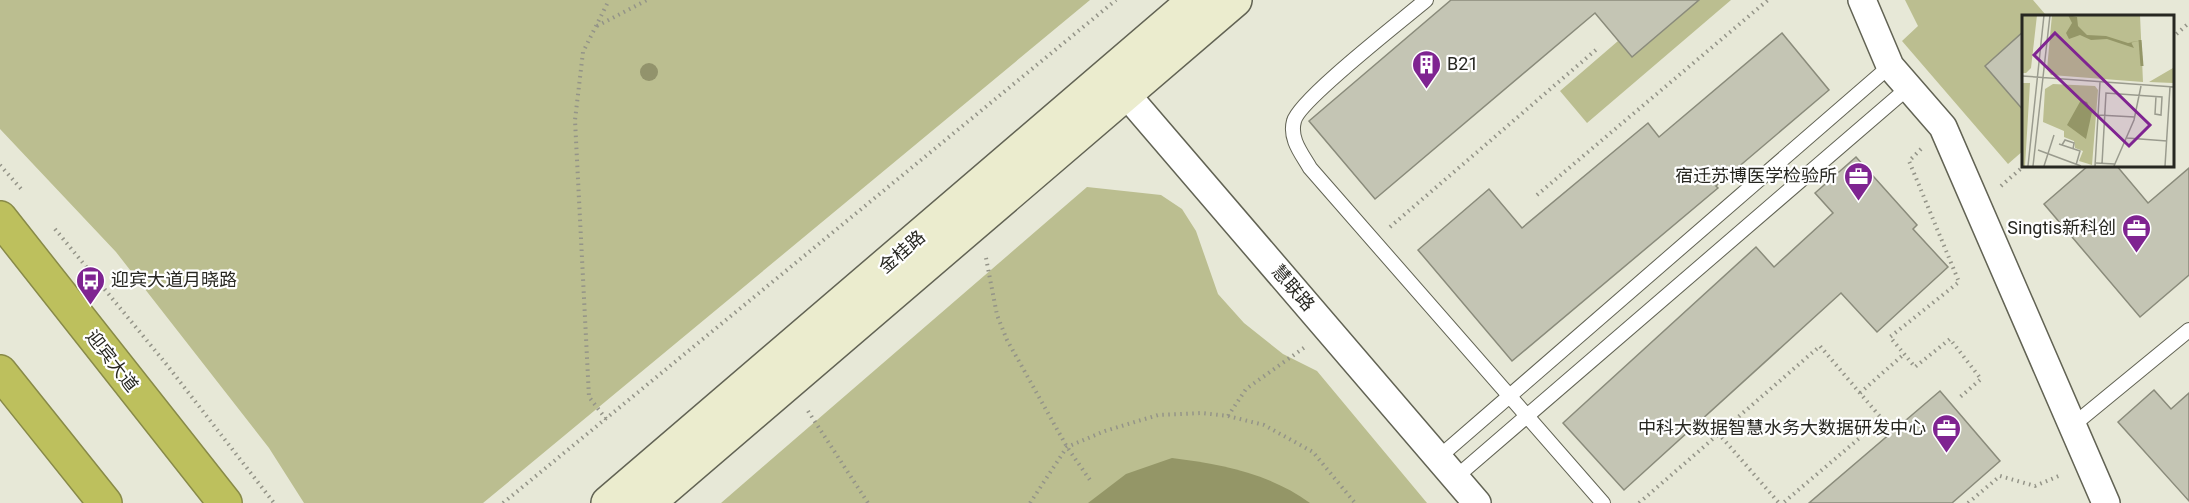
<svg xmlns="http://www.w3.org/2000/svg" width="2189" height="503" viewBox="0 0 2189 503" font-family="Roboto,'Noto Sans SC',sans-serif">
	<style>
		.green { fill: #bbbe90 }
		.water { fill: #949667 }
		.building { fill: #c4c5b4; stroke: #8a8b7b; stroke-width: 1.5 }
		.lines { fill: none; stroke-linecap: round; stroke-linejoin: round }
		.lane-casing { stroke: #626354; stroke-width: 16 }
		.street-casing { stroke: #626354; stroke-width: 30 }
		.secondary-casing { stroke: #626354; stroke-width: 36 }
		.highway-casing { stroke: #888a48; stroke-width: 36 }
		.path { stroke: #949488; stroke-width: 4; stroke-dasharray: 1.5 4.5; stroke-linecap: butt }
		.lane { stroke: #fff; stroke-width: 14 }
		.street { stroke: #fff; stroke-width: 27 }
		.secondary { stroke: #ebecce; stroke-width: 33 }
		.highway { stroke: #bdc05d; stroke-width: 33 }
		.tree { fill: #92936c }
		.labels { text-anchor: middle; stroke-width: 4.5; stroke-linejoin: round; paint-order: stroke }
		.poi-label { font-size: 18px; fill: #272721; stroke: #fff; text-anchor: end }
		.street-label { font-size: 18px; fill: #272721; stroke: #fff }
		.inset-river { fill: none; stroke: #949667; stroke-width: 3 }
		.inset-road { fill: none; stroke: #9a9b8e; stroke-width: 1.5 }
		.view { fill: #7f2491; fill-opacity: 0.15; stroke: #7f2491; stroke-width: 3 }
		.inset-edge { fill: none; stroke: #272721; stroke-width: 3 }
	</style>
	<rect width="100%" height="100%" fill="#e7e8d7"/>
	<!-- green -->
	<path class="green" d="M0,0H1090L483,503H304L269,448L116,252L0,129Z
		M1699,0H1731L1587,123L1560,91L1618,41L1632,57Z
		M1905,0H2033L2045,14L2042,16H2024V32L1985,66L2024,111V150L2008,164L1902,41L1918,26Z
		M1087,187L1161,195L1182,209L1196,231L1218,294L1244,323L1283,354L1317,371L1427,503H721Z"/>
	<!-- water -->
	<path class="water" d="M1172,458C1220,464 1269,473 1310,503H1088L1126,474Z"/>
	<!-- building -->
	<path class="building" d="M1451,0H1699L1632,57L1595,13L1375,199L1309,121Z
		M2024,31V111L1985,66Z
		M1782,33L1829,90L1716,186L1718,188L1512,361L1418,250L1489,189L1522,228L1648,123L1659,137Z
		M1856,157L1917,225L1913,229L1948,267L1877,332L1841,293L1624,490L1563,423L1756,247L1774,267L1833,213L1815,193Z
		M2089,165H2116L2148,203L2189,168V275L2140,317L2044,204Z
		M2154,390L2171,409L2189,393V501L2118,422Z
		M1940,391L2000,461L1952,503H1809Z"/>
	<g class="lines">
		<defs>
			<path id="lane" d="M1426,0C1404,19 1299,100 1294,121C1289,139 1302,154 1310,168L1603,503
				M2072,426L2189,330
				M1438,458L1890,66
				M1455,478L1909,87"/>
			<path id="street" d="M1862,0L1890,66L1943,127L2106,503
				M1114,80L1477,503"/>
			<path id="secondary" d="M608,503L1195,0
				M648,503L1235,0"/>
			<path id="highway" d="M0,218L225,503
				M0,372L105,503"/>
		</defs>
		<!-- lane casing -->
		<use href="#lane" class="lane-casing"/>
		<!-- street casing -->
		<use href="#street" class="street-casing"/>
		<!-- secondary casing -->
		<use href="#secondary" class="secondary-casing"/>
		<!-- highway casing -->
		<use href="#highway" class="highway-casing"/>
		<!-- path -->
		<path class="path" d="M597,26L647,0
			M2172,38L2189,23
			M1921,149L1909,161L1959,282L1890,337L1915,367L1950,339L1981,379L1959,398
			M0,165L23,191
			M2001,186L2025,165
			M1537,195L1768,0
			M1390,227L1598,48
			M55,229L167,365L274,503
			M986,258L997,315L1007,340L1067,447L1092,483
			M1860,393L1904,354
			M808,411L868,503
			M1228,416L1246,389L1305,347
			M606,419L589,397L575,120L583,52L609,0
			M1718,433L1779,503
			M503,503L1116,0
			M1030,503L1067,447L1105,431L1158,415L1202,413L1228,416L1264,425L1313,452L1355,503
			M1639,503L1820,346L1882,419L1783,503
			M1968,503L2000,476L2035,486L2061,475"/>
		<!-- lane -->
		<use href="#lane" class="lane"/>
		<!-- street -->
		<use href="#street" class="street"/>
		<!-- secondary -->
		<use href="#secondary" class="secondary"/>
		<!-- highway -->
		<use href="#highway" class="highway"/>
	</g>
	<!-- trees -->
	<circle class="tree" cx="649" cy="72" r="9"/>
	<!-- icons -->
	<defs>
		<symbol id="building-pin" viewBox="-11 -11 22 30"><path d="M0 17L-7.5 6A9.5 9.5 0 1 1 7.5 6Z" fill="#7f2491" stroke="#fff"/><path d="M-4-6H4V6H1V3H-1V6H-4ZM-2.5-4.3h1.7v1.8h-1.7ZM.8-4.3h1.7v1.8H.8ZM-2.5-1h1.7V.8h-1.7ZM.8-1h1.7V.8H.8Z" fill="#fff"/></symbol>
		<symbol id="office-pin" viewBox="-11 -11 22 30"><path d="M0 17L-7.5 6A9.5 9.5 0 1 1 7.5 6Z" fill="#7f2491" stroke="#fff"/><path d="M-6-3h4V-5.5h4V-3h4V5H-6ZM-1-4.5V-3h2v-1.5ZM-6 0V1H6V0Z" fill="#fff"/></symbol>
		<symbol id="bus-pin" viewBox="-11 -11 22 30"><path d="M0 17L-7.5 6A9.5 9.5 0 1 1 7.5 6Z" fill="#7f2491" stroke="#fff"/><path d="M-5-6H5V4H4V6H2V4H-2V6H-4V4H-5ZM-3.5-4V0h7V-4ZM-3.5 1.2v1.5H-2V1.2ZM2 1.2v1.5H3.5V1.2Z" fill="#fff"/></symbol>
	</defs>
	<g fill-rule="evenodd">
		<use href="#building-pin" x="1410" y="48" width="33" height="45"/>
		<use href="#office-pin" x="1842" y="160" width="33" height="45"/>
		<use href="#office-pin" x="2120" y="212" width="33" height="45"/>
		<use href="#bus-pin" x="74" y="264" width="33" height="45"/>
		<use href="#office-pin" x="1930" y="412" width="33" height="45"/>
	</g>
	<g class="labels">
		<!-- poi labels -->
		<g class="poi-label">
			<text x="1447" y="70" text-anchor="start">B21</text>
			<text x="1837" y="182">宿迁苏博医学检验所</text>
			<text x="2116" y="234">Singtis新科创</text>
			<text x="111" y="286" text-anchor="start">迎宾大道月晓路</text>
			<text x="1926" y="434">中科大数据智慧水务大数据研发中心</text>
		</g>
		<!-- street labels -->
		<g class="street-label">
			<text transform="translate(902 252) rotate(-41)" y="6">金桂路</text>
			<text transform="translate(1293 288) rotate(49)" y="6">慧联路</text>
			<text transform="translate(112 361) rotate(52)" y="6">迎宾大道</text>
		</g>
	</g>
	<!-- overview -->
	<g transform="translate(2022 15)">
		<rect width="152" height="152" fill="#e7e8d7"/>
		<path d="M0,0H15L9,53L4,58H0ZM30,0H118L121,67L29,60L25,54ZM151,53V68L127,67ZM0,68H8L3,151H0ZM31,69L73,71L76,75L70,150L57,146L61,136L53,133L52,126L42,122V116L21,107L23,74Z" fill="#bbbe90"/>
		<path d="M46,0L55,2L56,11L65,20L84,21L106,28L118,26L109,27L112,33L85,24L69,25L58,20L47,24L44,18L50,8ZM59,85L65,87L70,97L64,124L45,110Z" fill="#949667"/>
		<path class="inset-river" d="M118,25L120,51"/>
		<path class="inset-road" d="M0,61L152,72M76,100L113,102M105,123L145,126M37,129L58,136L54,150M40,130L43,125L52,128L51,134M16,135L59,151M74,148L93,149M80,149L84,78L140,82L139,100L133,99L134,81M6,151L22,0M11,151L28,0M22,151L32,120M73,151L78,67M92,151L112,105L119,71M143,151L148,72"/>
		<path class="view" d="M33,18L128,110L107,131L12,40Z"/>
		<rect width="152" height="152" class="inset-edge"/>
	</g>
</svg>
